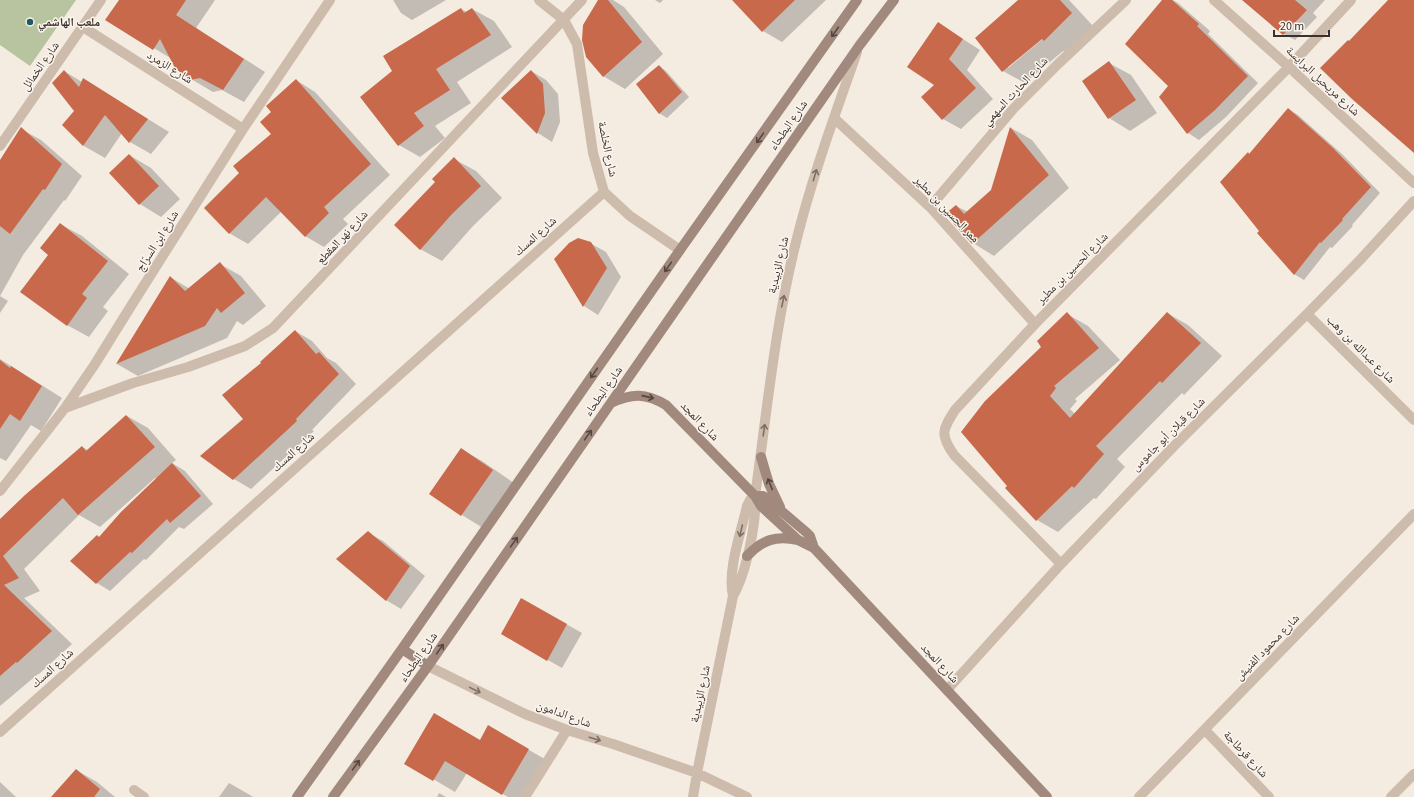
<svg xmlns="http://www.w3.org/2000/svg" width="1414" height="797" viewBox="0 0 1414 797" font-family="'Source Sans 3','Noto Naskh Arabic',sans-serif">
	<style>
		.green { fill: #b8c4a0 }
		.shadow { fill: #0003; fill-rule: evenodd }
		.building { fill: #c8694b }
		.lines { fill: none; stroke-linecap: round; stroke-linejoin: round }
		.lane { stroke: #cdbbac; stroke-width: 10 }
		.street { stroke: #cdbbac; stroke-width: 10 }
		.secondary { stroke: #a18a7d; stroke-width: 10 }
		.oneway { stroke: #544640 }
		.oneway2 { stroke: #7d6f65 }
		.poi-dot { fill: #1f5a5e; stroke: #fbf5ee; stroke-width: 1.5 }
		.labels { text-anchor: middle; stroke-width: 3; stroke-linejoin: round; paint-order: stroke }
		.poi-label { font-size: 12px; font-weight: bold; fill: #3b302b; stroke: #fbf5ee; text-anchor: start }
		.street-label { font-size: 12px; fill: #3b302b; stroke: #fbf5ee }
	</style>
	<rect width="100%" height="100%" fill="#f4ebe1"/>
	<!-- green -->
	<path class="green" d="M0,0H76L30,66L0,45Z"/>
	<!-- shadow -->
	<path class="shadow" d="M120,0H215L196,28L265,72L244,102L222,90L213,92L191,79L172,59L106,19Z
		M393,0H446L412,20L401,13Z
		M599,0H613L624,7L663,54L625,89L603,76Z
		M655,0H663L660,3Z
		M733,0H826L782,42L763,31Z
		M1029,0H1069L1093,26L1066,52L1063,51L1025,83L1003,71ZM1045,35L1046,36L1008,68V65Z
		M1164,0H1173L1178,3L1210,31L1208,34L1258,83L1226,117L1199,140L1188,133L1160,97L1170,86Z
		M1247,0H1325L1313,13L1317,17L1295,40L1284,34Z
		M461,9L467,12L472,9L494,21L512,47L457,82L471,103L435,126L445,138L420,157L399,145L394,72Z
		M938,23L980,50L967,70L993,99L961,129L943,119L935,85Z
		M1109,63L1131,75L1157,113L1130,131L1109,118Z
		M659,66L666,71L689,97L667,118L659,113Z
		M64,71L82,82L104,92L169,132L151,154L130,142L122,133L105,158L84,146L64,125L75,111Z
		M531,71L546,80L558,94L560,122L552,142L538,133L503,98Z
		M296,80L315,92L390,175L343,219L348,224L324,247L305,236L282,211L248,244L229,233L241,173L272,134L273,112Z
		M1288,109L1298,115L1343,155L1380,193L1352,225L1353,226L1332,248L1330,247L1304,280L1294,274L1260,231L1248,153L1250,154Z
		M1011,128L1032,140L1069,188L994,256L973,243L947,214L956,206L968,212L992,191Z
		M21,129L41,140L82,176L65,201L64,200L23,255L0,296L8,301L0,313V163Z
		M129,155L151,168L180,199L161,217L140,204L110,173Z
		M454,159L476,171L502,198L473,226L442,261L420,249L436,182Z
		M60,224L82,236L129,274L103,307L108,311L89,337L67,325L49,255Z
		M590,243L606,252L621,277L598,315L584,306L555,259Z
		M220,264L241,276L266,306L243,325L237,321L227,338L138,376L117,364L170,277L190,289Z
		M1167,313L1188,325L1222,356L1184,395L1182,393L1117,459L1125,467L1096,499L1094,498L1058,532L1037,520L1042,347L1067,314L1088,326L1120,360L1075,399L1077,401L1070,409L1075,414Z
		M295,331L312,341L327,358L336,363L356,384L312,430L314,431L251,489L234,479L244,419L263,363Z
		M0,359L62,398L41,431L31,425L6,461L0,458Z
		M127,416L148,428L176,460L172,463L185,471L213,504L184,529L179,527L146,560L144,559L110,591L97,583L100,537L157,479L155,478L100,527L79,515L24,569L40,591L24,598L72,644L39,674H38L0,706V520L82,447L88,450Z
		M461,449L482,461L514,483L483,528L462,515L430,494Z
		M368,533L383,541L425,576L401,609L386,600Z
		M522,599L582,633L562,668L502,634Z
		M489,727L550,762L529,797H508L467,773L455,792L406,763L480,741Z
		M76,770L97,782L115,797H52Z
		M0,782L16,797H0Z
		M229,783L250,795L253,797H219Z
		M439,793L446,797H437Z"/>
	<!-- building -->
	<path class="building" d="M119,0H186L176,15L244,59L223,90L200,78L190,80L175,68L160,39L153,50L105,20Z
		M598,0H608L642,42L603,77L586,57L582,40L583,25Z
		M732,0H795L762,32Z
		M1018,0H1060L1072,13L1044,41L1042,39L1002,72L975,38Z
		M1162,0H1172L1199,24L1197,26L1248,76L1215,110L1187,134L1159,97L1168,86L1125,44Z
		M1242,0H1295L1307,10L1283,35Z
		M1388,0H1414V153L1352,99L1320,68L1348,40L1349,41Z
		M461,8L464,13L472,8L491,35L436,69L450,90L414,113L424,126L398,146L360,97L392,71L383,56Z
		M938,22L963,39L949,59L976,88L942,120L921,97L934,85L907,67Z
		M1109,61L1136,100L1108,119L1082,81Z
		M659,65L682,92L659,114L636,84Z
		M64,70L79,87L83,78L148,119L129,143L105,115L83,146L62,125L74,111L52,83Z
		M531,70L543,84L545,113L537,134L501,98Z
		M296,79L371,164L324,207L329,213L305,237L266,197L229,234L204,208L239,173L233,166L271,134L260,122L271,112L266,106Z
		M1288,108L1333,148L1371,187L1342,219L1343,220L1321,243L1320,242L1294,275L1257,233L1259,231L1220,182L1248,152L1249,154Z
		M21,127L62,164L45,190L43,189L10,234L0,226V160Z
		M1010,127L1049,175L972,244L945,214L956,205L964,214L991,190Z
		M129,154L159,186L139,205L109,173Z
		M454,157L481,186L452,214L420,250L394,225L435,182L432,179Z
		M60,223L108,261L82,294L87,298L67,326L20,292L48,255L40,248Z
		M578,238L591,242L607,268L583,307L554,259L569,243Z
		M220,262L245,293L221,313L217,308L205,326L116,364L170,276L185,291Z
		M1067,312L1099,348L1054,386L1056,388L1050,396L1070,418L1167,312L1201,343L1162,383L1160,381L1096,446L1104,454L1074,488L1072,486L1036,521L1005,488L1007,486L961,432L985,401L1041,347L1037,341Z
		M295,330L316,354L319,352L339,374L296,419L297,421L233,480L200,456L243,419L222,395L261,363L260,362Z
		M0,360L10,368L11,366L42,386L20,421L10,414L0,429Z
		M126,415L155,447L78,515L63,498L3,556L19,578L4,585L52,631L17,663L16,662L0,676V519L25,495L82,446L86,451Z
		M461,448L493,470L461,516L429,494Z
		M172,463L201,496L170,523L167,519L132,553L130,552L96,584L70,561L97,535L99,537L121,512Z
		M368,531L410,566L386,601L336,559Z
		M521,598L567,624L547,661L501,634Z
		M434,713L480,740L488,725L529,749L502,795L445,761L433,781L404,764Z
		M76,769L100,789L94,797H51Z"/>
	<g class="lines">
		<!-- lane -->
		<path class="lane" d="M134,790L144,797"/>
		<!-- street -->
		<path class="street" d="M539,0L564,20L577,44L593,153L604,192L630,216L680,250
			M1214,0L1289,67L1414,183
			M83,27L243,129
			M834,118L930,207L1035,324
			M0,146L101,0
			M930,207L1014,108L1058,64L1126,0
			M1307,314L1414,420
			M65,408L133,383L188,367L245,346L273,328L582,0
			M0,491L65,408L95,364L131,306L243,129L330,0
			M1061,564L954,455C940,435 942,430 955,410L1035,324L1289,67L1351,0
			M733,596C727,570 741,533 747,506L750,500L755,496
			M428,666L525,714L567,730L613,744L697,773L747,797
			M947,690L1061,564L1174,446L1307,314L1360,260L1414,201
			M1205,730L1269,797
			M0,732L604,192
			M525,797L567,730
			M693,797L697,773L733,596C746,574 757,522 755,496C767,411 775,325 796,242C812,177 835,115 857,52
			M1139,797L1414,514
			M1391,797L1414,774"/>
		<!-- secondary -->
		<path class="secondary" d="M611,403C632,393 646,393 666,405L755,496L761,506L798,540L814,548
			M761,457L769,484L780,507
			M755,496H763L766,498L806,532L810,536L814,548L1047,797
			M747,556C762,540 776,535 798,540
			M402,649L428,666
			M297,797L402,649L680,250L857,0
			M333,797L428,666L859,46L894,0"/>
	</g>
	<!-- one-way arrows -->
	<defs><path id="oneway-shaft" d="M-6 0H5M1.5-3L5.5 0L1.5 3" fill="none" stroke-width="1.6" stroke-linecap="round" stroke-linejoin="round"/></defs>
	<g class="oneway">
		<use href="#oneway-shaft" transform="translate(835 32) rotate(125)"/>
		<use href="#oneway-shaft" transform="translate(760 138) rotate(125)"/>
		<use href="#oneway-shaft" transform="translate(668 267) rotate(125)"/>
		<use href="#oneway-shaft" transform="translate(594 373) rotate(125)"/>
		<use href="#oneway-shaft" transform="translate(648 397) rotate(13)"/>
		<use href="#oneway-shaft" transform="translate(588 435) rotate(-55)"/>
		<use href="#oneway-shaft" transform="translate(770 484) rotate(-112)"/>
		<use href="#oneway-shaft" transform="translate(514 542) rotate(-55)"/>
		<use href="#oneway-shaft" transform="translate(440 649) rotate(-55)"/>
		<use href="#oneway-shaft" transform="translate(356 765) rotate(-54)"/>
	</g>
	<g class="oneway2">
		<use href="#oneway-shaft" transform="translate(815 175) rotate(-73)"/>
		<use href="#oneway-shaft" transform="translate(783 301) rotate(-78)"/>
		<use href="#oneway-shaft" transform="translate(764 430) rotate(-82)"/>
		<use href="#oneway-shaft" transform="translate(741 531) rotate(103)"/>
		<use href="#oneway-shaft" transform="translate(475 690) rotate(26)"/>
		<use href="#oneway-shaft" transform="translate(595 739) rotate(17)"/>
	</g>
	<!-- markers -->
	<circle class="poi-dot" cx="30" cy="22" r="4"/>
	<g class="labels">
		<!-- poi labels -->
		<g class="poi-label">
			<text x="38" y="26">ملعب الهاشمي</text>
		</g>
		<!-- street labels -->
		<g class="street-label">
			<text transform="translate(40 66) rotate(-55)" y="4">شارع الخمائل</text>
			<text transform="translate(170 67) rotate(32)" y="4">شارع الزمرد</text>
			<text transform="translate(1323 81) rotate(43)" y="4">شارع مريحيل البرايسة</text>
			<text transform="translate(1015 91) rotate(-47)" y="4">شارع الحارث السهمي</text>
			<text transform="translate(788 125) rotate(-55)" y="4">شارع البطحاء</text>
			<text transform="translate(608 149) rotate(78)" y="4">شارع الخلصة</text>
			<text transform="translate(947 209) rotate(46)" y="4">ممر الحسين بن مطير</text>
			<text transform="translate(535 236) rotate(-42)" y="4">شارع المسك</text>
			<text transform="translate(342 237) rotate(-47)" y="4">شارع نهر المقطع</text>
			<text transform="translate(157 241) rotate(-58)" y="4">شارع ابن السرّاج</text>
			<text transform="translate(778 265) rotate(-77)" y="4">شارع الزبيدية</text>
			<text transform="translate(1072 268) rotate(-45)" y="4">شارع الحسين بن مطير</text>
			<text transform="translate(1361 349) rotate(45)" y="4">شارع عبدالله بن وهب</text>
			<text transform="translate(603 391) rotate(-55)" y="4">شارع البطحاء</text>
			<text transform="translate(700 421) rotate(46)" y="4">شارع المجد</text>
			<text transform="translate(1168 434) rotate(-45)" y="4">شارع قبلان أبو جاموس</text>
			<text transform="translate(293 452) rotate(-42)" y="4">شارع المسك</text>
			<text transform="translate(1267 647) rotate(-46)" y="4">شارع محمود الفنيش</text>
			<text transform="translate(418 657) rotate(-55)" y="4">شارع البطحاء</text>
			<text transform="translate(940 663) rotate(47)" y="4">شارع المجد</text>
			<text transform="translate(52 668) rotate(-42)" y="4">شارع المسك</text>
			<text transform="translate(700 694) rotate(-78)" y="4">شارع الزبيدية</text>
			<text transform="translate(564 714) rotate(20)" y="4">شارع الدامون</text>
			<text transform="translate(1246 754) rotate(47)" y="4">شارع قرطاجة</text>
		</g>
	</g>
	<!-- scale -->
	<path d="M1274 30v6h55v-6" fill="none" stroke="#3b302b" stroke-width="2"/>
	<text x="1280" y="30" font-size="12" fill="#3b302b" stroke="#fbf5ee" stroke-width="3" paint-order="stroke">20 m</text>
</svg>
